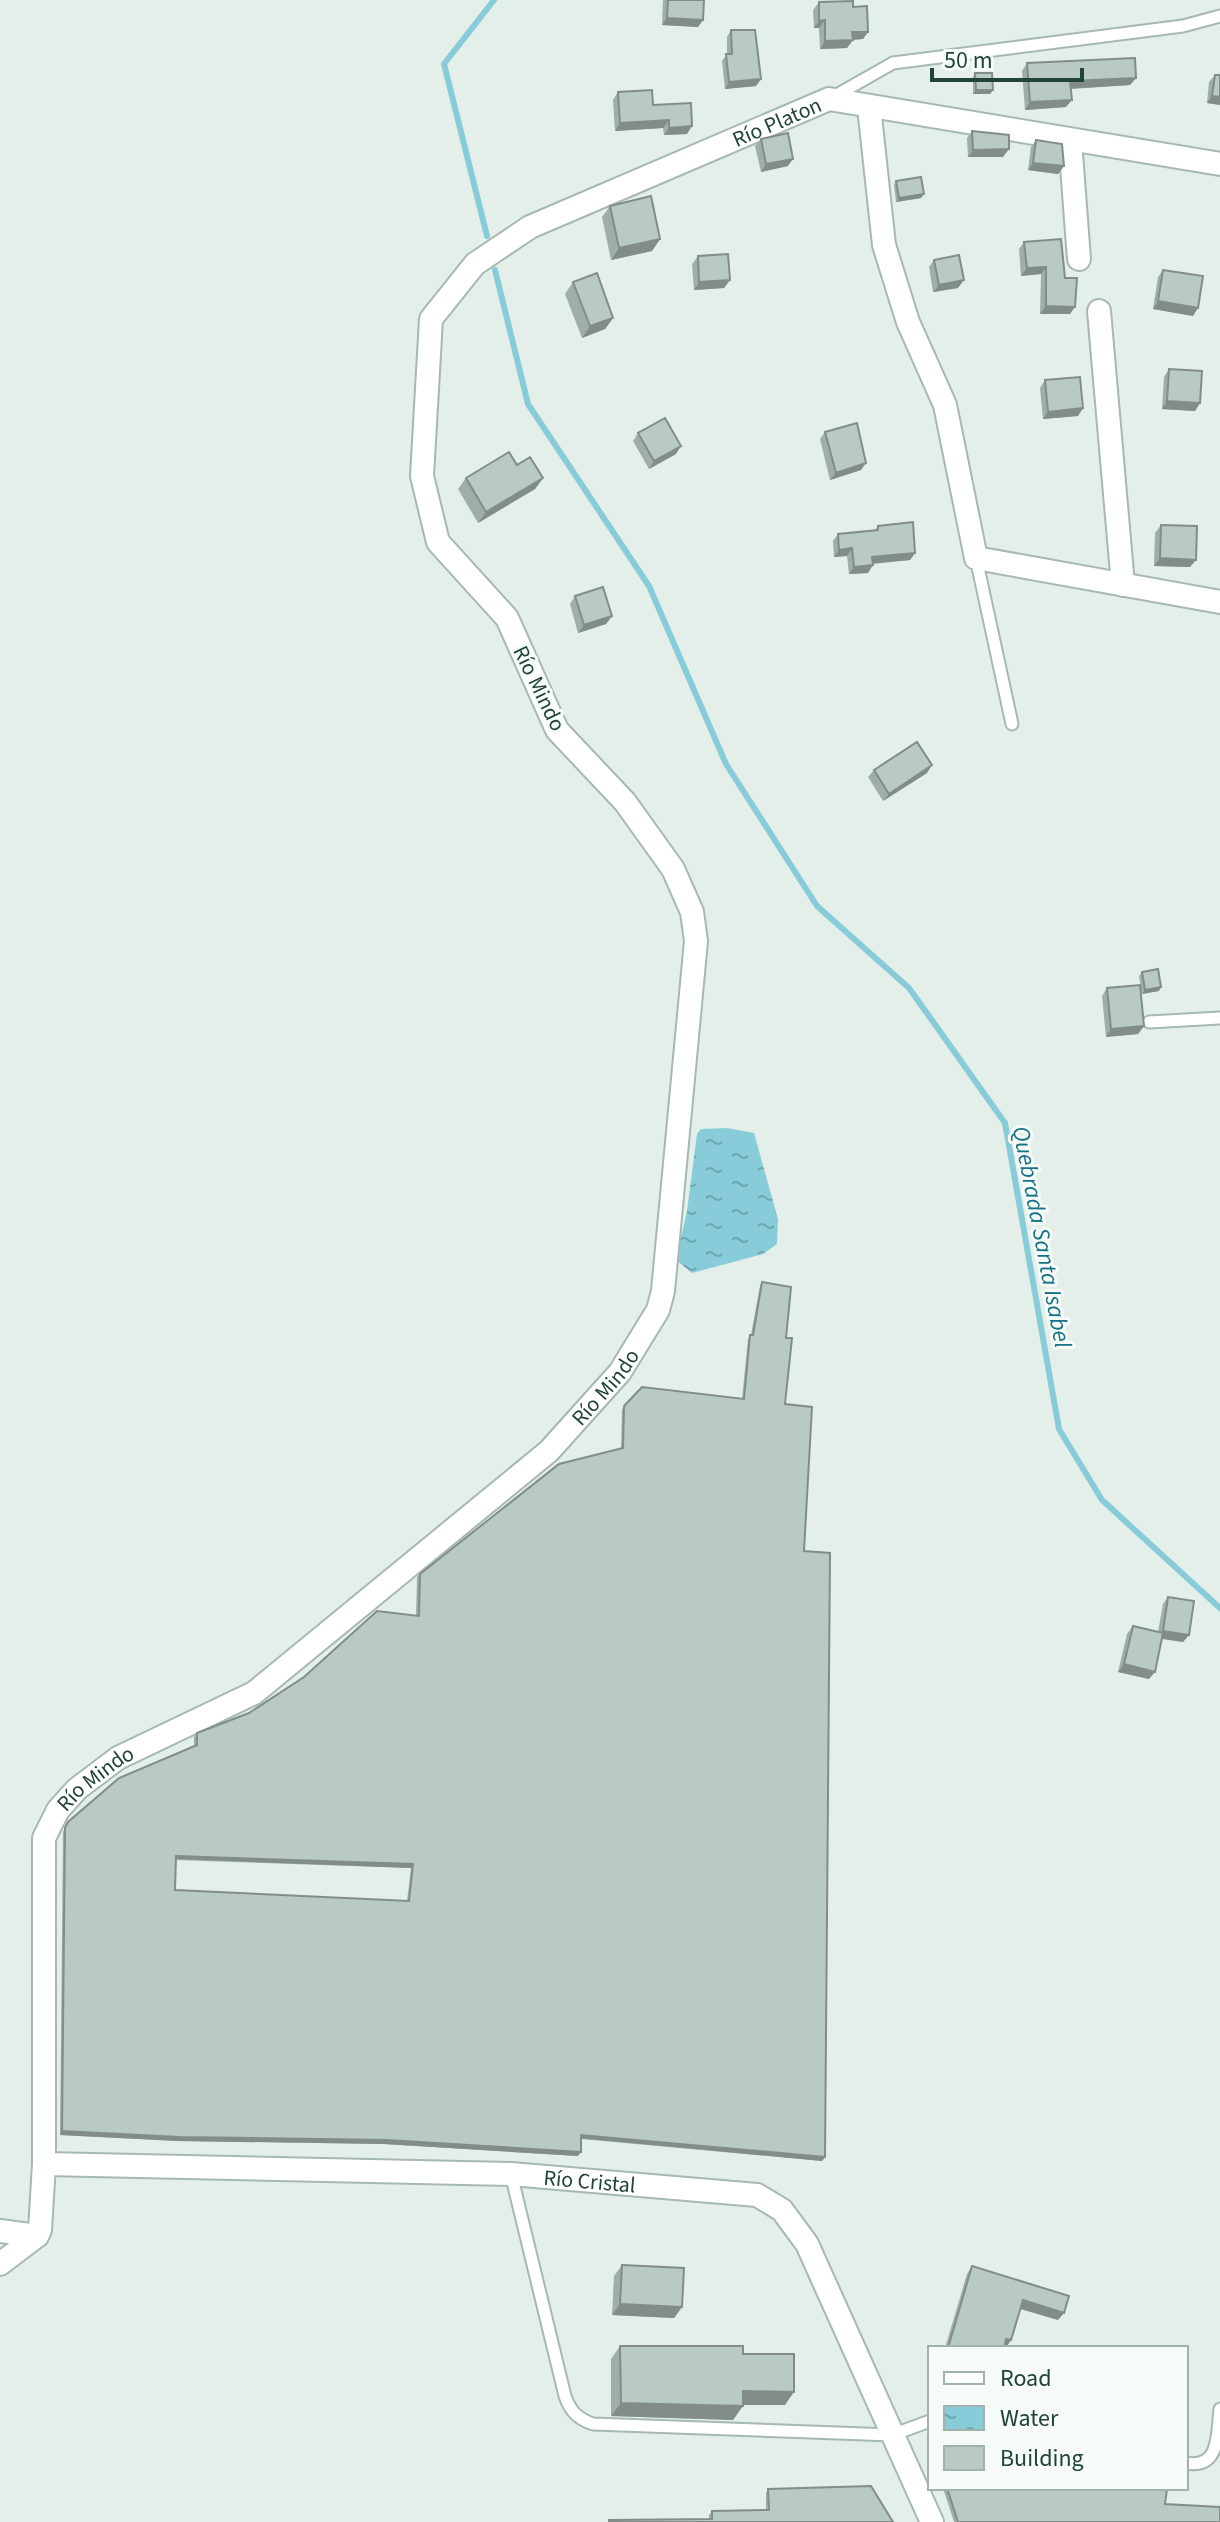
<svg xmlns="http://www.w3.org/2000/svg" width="1220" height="2522" viewBox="0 0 1220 2522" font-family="'Source Sans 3',sans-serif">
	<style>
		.water { fill: url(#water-ripples) }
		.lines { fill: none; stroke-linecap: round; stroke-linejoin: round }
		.stream { stroke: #88ccd9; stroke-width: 6 }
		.service-casing { stroke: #a6b8b2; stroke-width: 15 }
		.minor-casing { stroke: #a6b8b2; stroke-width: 26 }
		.service { stroke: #fff; stroke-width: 11 }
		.minor { stroke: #fff; stroke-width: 22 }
		.wall { fill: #9faea8; fill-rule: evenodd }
		.shaded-wall { fill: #828d88 }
		.building { fill: #b9cac3; stroke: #828d88; stroke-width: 2; fill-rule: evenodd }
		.labels { text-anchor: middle; stroke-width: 6; stroke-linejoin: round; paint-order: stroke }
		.street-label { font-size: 22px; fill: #21433a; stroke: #f6fbf8 }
		.water-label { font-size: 24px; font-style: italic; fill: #157286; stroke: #f6fbf8 }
	</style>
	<defs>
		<pattern id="water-ripples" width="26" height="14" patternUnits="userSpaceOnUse" patternTransform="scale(2)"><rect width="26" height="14" fill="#88ccd9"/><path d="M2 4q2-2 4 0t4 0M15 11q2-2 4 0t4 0" fill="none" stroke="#6fa7b1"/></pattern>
	</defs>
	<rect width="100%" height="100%" fill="#e4efea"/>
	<!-- water -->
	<path class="water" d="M727,1128L754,1133L778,1219L777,1244L763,1254L692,1273L676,1260L687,1211L697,1134L701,1129Z"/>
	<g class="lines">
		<!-- stream -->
		<path class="stream" d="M487,236L444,64L494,0
			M495,270L528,404L649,586L726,764L817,906L909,988L1005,1123L1059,1429L1102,1500L1220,1608"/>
		<defs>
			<path id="service" d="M833,97L893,63L1183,26L1220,16
				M976,558L1012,724
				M1149,1022L1220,1018
				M511,2174L565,2396C570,2411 578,2419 593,2424L892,2435L930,2421
				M1186,2463C1220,2469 1217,2435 1220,2409"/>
			<g id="minor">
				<path d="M869,107L884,245L908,322L945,405L976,558L1220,602"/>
				<path d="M1070,140L1079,259"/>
				<path d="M1099,311L1123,585"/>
				<path id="s1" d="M44,2164L511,2174L757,2195L782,2210L807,2244L932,2522"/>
				<path d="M0,2231L37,2236"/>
				<path id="s2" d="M0,2264L37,2236L40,2230L44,2164V1838L58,1810L77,1789L118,1758L254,1693L549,1451L620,1372L658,1310L663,1291L696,941L692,912L673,869L625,802L557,730L507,618L438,542L422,476L431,319L475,264L530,227L829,99L1220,164"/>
			</g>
		</defs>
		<!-- service casing -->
		<use href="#service" class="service-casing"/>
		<!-- minor casing -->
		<use href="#minor" class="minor-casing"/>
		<!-- service -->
		<use href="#service" class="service"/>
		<!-- minor -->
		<use href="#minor" class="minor"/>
	</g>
	<!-- wall -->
	<path class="wall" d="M663,0H704L703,20L698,27L662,25Z
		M819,2L853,7L868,32L863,39L853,40L847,48L820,49L819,28H814L813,10Z
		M731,30L761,79L756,86L725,89L722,61L727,54V37Z
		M1027,63L1136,78L1130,85L1071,89L1066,107L1025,110L1022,71Z
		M975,73L993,90L990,94H973V77Z
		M1215,75H1220V105L1207,103L1209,82Z
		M618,92L653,105L687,134L664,135L663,128L615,131L613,100Z
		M972,131L1003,157H968L967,138Z
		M761,139L788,166L761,172L755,146Z
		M1036,140L1064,166L1058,174L1028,170L1031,147Z
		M896,181L924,194L921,198L896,202L894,185Z
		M610,206L660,239L652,251L611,260L602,217Z
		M1024,242L1065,278L1070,314H1040L1041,274L1021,276L1019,249Z
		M698,256L730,280L724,288L694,290L692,264Z
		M934,260L958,288L933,292L929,267Z
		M1163,270L1193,316L1153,309L1158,277Z
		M573,282L613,318L605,329L582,338L565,294Z
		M1169,369L1200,403L1195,411L1162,409L1164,377Z
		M1045,380L1083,408L1078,416L1043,419L1040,388Z
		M825,432L861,470L830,480L820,439Z
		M638,433L676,454L649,469L633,441Z
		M517,465L543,478L535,489L478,523L458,489L466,478Z
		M1161,525L1196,560L1190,567L1154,566L1155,533Z
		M878,526L915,553L910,560L873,564L868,573L849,574L847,556L834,557L833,541L838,534L874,531Z
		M575,596L612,616L606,624L578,633L570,604Z
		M874,770L927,773L883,801L868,777Z
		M1142,972L1159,991L1142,994L1139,976Z
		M1107,988L1144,1026L1138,1034L1106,1037L1102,996Z
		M762,1282L786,1338L785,1404L804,1551L825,2157L822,2161L581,2139L578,2156L384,2144L178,2141L60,2135L63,1832L68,1822L194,1746V1737L197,1733L249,1713L304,1677L416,1615L417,1577L420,1574L621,1448L622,1410L624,1406L742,1399L748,1339L751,1335L760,1286ZM176,1860L411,1868L407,1901L175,1890Z
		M1168,1597L1189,1635L1183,1642L1162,1639L1149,1679L1118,1672L1127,1634L1133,1626L1158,1632L1163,1604Z
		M622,2265L682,2307L674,2318L612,2315L614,2276Z
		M972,2266L1058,2320L1020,2309L1006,2348H945L967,2274Z
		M620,2346L743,2354L785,2405H743L733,2420L611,2416V2359Z
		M943,2488H1163L1165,2504L1220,2522H954Z
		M768,2489L893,2522H608L609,2520L709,2519V2515L712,2511L766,2510V2493Z"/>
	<!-- shaded-wall -->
	<path class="shaded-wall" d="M667,18L703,20L698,27L662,25Z
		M825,20L819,28H814L819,21Z
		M852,32H868L863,39L847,40Z
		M853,40L847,48L820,49L825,41Z
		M1136,78L1130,85L1065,89L1070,81Z
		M761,79L756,86L725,89L729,82Z
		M976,90H993L990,94H973Z
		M1212,96L1220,97V105L1207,103Z
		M1072,100L1066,107L1025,110L1030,102Z
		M669,120L663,128L615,131L620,123Z
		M692,126L687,134L664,135L669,128Z
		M1009,149L1003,157H968L973,150Z
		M793,159L788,166L761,172L766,164Z
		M1033,163L1064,166L1058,174L1028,170Z
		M924,194L921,198L896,202L899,198Z
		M660,239L652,251L611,260L619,248Z
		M1046,267L1041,274L1021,276L1027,268Z
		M730,280L724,288L694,290L699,282Z
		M964,280L958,288L933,292L939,285Z
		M1158,301L1198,308L1193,316L1153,309Z
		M1046,306L1075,307L1070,314H1040Z
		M613,318L605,329L582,338L590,326Z
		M1167,401L1200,403L1195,411L1162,409Z
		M1083,408L1078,416L1043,419L1048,412Z
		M681,446L676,454L649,469L654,461Z
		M866,463L861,470L830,480L836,473Z
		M543,478L535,489L478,523L486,512Z
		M852,548L847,556L834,557L839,550Z
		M915,553L910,560L867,564L872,557Z
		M1160,558L1196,560L1190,567L1154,566Z
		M873,565L868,573L849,574L854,567Z
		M612,616L606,624L578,633L584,625Z
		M932,765L927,773L883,801L889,794Z
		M1161,987L1159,991L1142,994L1145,990Z
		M1144,1026L1138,1034L1106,1037L1111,1029Z
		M1163,1631L1189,1635L1183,1642L1158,1638Z
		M1124,1664L1155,1672L1149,1679L1118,1672Z
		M176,1856L413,1864L411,1868L174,1859Z
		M62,2131L387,2140L581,2152L578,2156L384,2144L178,2141L60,2135Z
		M581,2135L825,2157L822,2161L578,2138Z
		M1023,2300L1064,2313L1058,2320L1018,2308Z
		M620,2304L682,2307L674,2318L612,2315Z
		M1006,2339L1011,2340L1006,2348L1001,2346Z
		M743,2391L794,2392L785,2405H733Z
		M621,2403L743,2406L733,2420L611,2416Z"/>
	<!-- building -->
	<path class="building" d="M668,0H704L703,20L667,18Z
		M853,1V7L867,6L868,32H852L853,40L825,41V20L819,21V2Z
		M731,30H755L761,79L729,82L726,54H732Z
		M1135,58L1136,78L1070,81L1072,100L1030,102L1027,63Z
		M975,73H992L993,90H976Z
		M1215,75H1220V97L1212,96Z
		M652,90L653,105L691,103L692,126L669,128V120L620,123L618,92Z
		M972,131L1009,135V149L973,150Z
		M788,133L793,159L766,164L761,139Z
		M1036,140L1062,144L1064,166L1033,163Z
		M921,177L924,194L899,198L896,181Z
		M651,196L660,239L619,248L610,206Z
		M1061,239L1065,278H1077L1075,307L1046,306V267L1027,268L1024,242Z
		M728,254L730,280L699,282L698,256Z
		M959,255L964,280L939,285L934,260Z
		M1163,270L1203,276L1198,308L1158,301Z
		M597,273L613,318L590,326L573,282Z
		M1169,369L1202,371L1200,403L1167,401Z
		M1080,377L1083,408L1048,412L1045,380Z
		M665,418L681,446L654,461L638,433Z
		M857,423L866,463L836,473L825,432Z
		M509,452L517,465L530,457L543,478L486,512L466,478Z
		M913,522L915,553L872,557L873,565L854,567L852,548L839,550L838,534L878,530V526Z
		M1161,525L1197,526L1196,560L1160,558Z
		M603,587L612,616L584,625L575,596Z
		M917,742L932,765L889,794L874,770Z
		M1158,969L1161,987L1145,990L1142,972Z
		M1140,985L1144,1026L1111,1029L1107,988Z
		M762,1282L791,1287L786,1338H792L785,1404L812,1407L804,1551L830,1553L825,2157L581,2135V2152L387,2140L180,2137L62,2131L65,1828L68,1822L119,1778L197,1745V1733L249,1713L304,1677L377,1611L419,1616L420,1574L559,1464L623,1448L624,1406L642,1387L744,1399L750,1335H753ZM176,1856L413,1864L409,1901L175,1890Z
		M1168,1597L1194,1601L1189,1635L1163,1631Z
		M1133,1626L1163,1633L1155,1672L1124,1664Z
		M622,2265L684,2268L682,2307L620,2304Z
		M972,2266L1069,2296L1064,2313L1023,2300L1011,2340L1006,2339L1004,2348H948Z
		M620,2346H743V2354H794V2392L743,2391V2406L621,2403Z
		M871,2486L893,2522H609V2520L712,2519V2511L769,2510L768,2489Z
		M947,2488L1167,2489L1165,2504L1220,2507V2522H958Z"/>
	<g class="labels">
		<!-- street labels -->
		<g class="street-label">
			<text dy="8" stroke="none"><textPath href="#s2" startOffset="2752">Río Platon</textPath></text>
			<text transform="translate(540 688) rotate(64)" y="8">Río Mindo</text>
			<text dy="8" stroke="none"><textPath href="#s2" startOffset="1174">Río Mindo</textPath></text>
			<text dy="8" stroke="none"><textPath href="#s2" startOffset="526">Río Mindo</textPath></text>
			<text dy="8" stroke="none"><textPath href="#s1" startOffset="546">Río Cristal</textPath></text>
		</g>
		<!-- water labels -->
		<g class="water-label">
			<text transform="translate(1042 1237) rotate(79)" y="8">Quebrada Santa Isabel</text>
		</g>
	</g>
	<!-- legend -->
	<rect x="928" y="2346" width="260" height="144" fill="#f6fbf8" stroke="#a1b1ac" stroke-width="2"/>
	<rect x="944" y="2372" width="40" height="12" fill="#ffffff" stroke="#a1b1ac" stroke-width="2"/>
	<text x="1000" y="2386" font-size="24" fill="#21433a">Road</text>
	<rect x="944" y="2406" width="40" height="24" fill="url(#water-ripples)" stroke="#a1b1ac" stroke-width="2"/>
	<text x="1000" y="2426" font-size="24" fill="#21433a">Water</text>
	<rect x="944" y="2446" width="40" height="24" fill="#b9cac3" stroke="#a1b1ac" stroke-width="2"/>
	<text x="1000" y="2466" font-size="24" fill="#21433a">Building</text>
	<!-- scale -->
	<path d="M932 68v12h150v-12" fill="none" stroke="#21433a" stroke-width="4"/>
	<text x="944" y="68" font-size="24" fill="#21433a" stroke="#f6fbf8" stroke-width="6" paint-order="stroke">50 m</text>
</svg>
